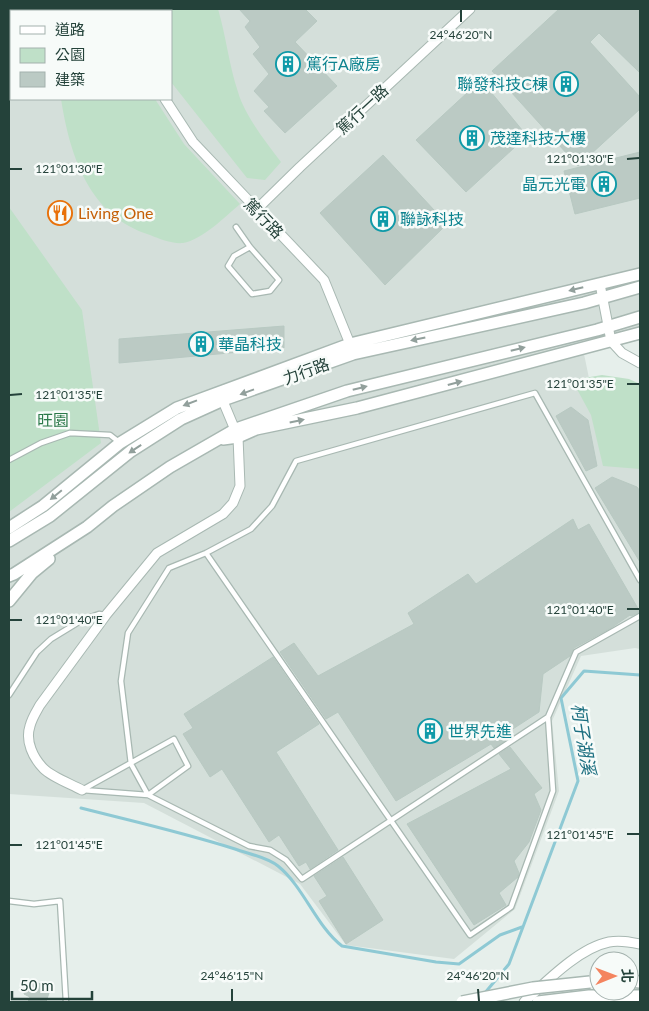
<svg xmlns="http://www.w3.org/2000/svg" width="649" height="1011" viewBox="0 0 649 1011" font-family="Lato,'Noto Sans TC',sans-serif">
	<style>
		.built { fill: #d4dfda; fill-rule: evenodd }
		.green { fill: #bfe0c8 }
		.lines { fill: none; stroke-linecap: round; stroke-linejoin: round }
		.stream { stroke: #8ec9d4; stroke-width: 3 }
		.building { fill: #bbcac4; stroke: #b8c9c2 }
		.service-casing { stroke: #a8b8b2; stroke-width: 7 }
		.minor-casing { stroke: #a8b8b2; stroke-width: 11 }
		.tertiary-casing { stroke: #a8b8b2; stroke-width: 14 }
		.service { stroke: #fff; stroke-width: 4.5 }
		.minor { stroke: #fff; stroke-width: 9 }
		.tertiary { stroke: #fff; stroke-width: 11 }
		.tertiary-bridge-casing { stroke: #a8b8b2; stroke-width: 14; stroke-linecap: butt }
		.tertiary-bridge { stroke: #fff; stroke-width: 11 }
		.oneway { fill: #92a09c }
		.ticks { fill: none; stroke: #24423a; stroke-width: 2 }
		.labels { text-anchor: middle; stroke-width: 5; stroke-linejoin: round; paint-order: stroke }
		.culture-label { font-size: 16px; fill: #0d838f; stroke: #f7fbf9; text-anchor: start }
		.street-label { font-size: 16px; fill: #24423a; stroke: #f7fbf9 }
		.food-label { font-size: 16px; fill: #c56008; stroke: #f7fbf9; text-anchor: start }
		.park-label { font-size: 16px; fill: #2d7a4b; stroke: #f7fbf9 }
		.water-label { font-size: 18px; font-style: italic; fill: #1c6f80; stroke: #f7fbf9 }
		.ticks-label { font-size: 12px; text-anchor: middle; fill: #24423a; stroke: #f7fbf9; stroke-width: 5; stroke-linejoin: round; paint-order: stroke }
	</style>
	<rect width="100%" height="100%" fill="#e6efeb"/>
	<!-- built -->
	<path class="built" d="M9,9H640V340L584,354L590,383L640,405V649L635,648L581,656L552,721L559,791L515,909L454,959L346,945L300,884L144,803L9,794ZM11,11H171V99H11Z"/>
	<!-- green -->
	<path class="green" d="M120,9H218C226,36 229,65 238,92C245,116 266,142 281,162L265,180L247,178L171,82V11H122Z
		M61,99H155L184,144L240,204C226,216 202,240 183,243C172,244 160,239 150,235C89,216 70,156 61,99Z
		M9,207L82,310L101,443L9,512Z
		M602,375L629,379L640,384V469L603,466L591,415L572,380Z"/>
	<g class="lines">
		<!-- stream -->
		<path class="stream" d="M81,808C132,821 185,833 235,849C249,854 267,857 278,866C304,887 316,926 342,946L436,962L459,964L500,935L522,927
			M484,994L509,964L578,781L561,698L584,671L640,675"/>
	</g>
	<!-- building -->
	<path class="building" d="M239,9H305L317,21L295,42L337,86L285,133L264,111L269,107L254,91L269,74L253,54L260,47L245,27L250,21Z
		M559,9H640V73L599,33L590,42L640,97V109L578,166L492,71Z
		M481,80L527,136L466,192L416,140Z
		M640,152V198L575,214L564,171Z
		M383,155L447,224L385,285L320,213Z
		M284,326V348L119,363V339Z
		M571,407L588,420L597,466L586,471L556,416Z
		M612,477L637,487L640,491V562L595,488Z
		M573,519L578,530L589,524L640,612L631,616L630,615L611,628L574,648L570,656L543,674L539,712L502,736L506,740L494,748L491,744L396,801L338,712L326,719L280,652L294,643L318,676L414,624L408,613L468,574L476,584Z
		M273,657L319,724L276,752L338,850L310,869L306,862L299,866L279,835L269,842L222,769L210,777L183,734L193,728L184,714Z
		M510,747L542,788L534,794L541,810L529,842L514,861L519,873L518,877L499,893L506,905L474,925L407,824L511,769L499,754Z
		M343,857L383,920L346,944L319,901L327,896L314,876Z
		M28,980L51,987L46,1002H28L30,997L24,994Z"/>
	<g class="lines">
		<defs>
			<path id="service" d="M236,227L250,247L279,280L270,291L252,294L228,266L234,256L250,247
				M9,460L41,443L70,433L110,435L119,442
				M206,553L470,935L511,907L553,791L548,717L576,652L640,616
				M9,695L37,652L51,639L82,620L99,614L105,615
				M548,717L302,879L286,860L270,850L249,846L148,795L131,764L121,681L128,633L169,568L206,553L251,529L272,506L296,461L535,393L640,580
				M174,739L188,766L148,795L82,790Z
				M9,901L34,904L60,901L66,1002"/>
			<path id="minor" d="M108,9L110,11
				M165,99L193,142L324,280L350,344
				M256,210L300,167L470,9
				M600,284L611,341L622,353L640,363
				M82,790C71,784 52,777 44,769C33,758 25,741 30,726C32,718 36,712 40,705L106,615L157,553L223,514L233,503L240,486L238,437L220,394
				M524,1002C546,982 579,948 609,942C620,940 630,942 640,944"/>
			<path id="tertiary" d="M223,439L238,437L256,429L357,408L640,333
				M9,528L43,506L120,443L177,408L350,344L640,274
				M9,541L50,516L131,451L181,419L223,400L353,354L584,303L640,287
				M9,576L14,574L87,527L113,506L170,467L236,429L347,391L597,330L640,317
				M9,601L32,573L49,559
				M629,981L640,982
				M538,1002L589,996H640"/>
		</defs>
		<!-- service casing -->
		<use href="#service" class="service-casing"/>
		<!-- minor casing -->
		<use href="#minor" class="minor-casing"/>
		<!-- tertiary casing -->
		<use href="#tertiary" class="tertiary-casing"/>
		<!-- service -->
		<use href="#service" class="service"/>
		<!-- minor -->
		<use href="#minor" class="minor"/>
		<!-- tertiary -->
		<use href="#tertiary" class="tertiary"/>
		<defs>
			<path id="tertiary-bridge" d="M462,1002L533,988L590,982"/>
		</defs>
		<!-- tertiary-bridge casing -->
		<use href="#tertiary-bridge" class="tertiary-bridge-casing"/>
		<!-- tertiary-bridge -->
		<use href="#tertiary-bridge" class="tertiary-bridge"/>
	</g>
	<!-- one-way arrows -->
	<defs><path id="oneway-solid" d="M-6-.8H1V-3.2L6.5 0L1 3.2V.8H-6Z" transform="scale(1.25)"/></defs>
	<g class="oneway">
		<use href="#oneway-solid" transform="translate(576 289) rotate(166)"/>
		<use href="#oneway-solid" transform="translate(418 339) rotate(168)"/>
		<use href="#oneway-solid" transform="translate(518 349) rotate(-14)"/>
		<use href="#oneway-solid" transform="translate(455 383) rotate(-15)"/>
		<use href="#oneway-solid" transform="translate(360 388) rotate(-14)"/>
		<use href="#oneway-solid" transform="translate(247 392) rotate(160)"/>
		<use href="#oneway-solid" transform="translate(190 403) rotate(159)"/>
		<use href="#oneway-solid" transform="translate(297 421) rotate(-12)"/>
		<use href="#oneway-solid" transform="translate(135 449) rotate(146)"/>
		<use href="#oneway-solid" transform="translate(56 495) rotate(141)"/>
	</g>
	<!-- ticks -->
	<path class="ticks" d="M461,10V22M627,159L639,158M10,169H22M627,384H639M10,395L22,394M627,609H639M10,620H22M627,834H639M10,845H22M232,989V1001M478,989L479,1001"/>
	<!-- icons -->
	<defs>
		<symbol id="building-ring" viewBox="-11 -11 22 22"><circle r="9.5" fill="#f7fbf9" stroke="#0f9aa8" stroke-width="1.5"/><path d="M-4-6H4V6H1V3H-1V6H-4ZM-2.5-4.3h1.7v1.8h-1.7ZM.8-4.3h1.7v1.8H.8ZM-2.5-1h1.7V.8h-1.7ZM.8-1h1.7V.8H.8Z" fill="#0f9aa8"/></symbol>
		<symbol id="restaurant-ring" viewBox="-11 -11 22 22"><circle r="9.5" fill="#f7fbf9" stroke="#e8710a" stroke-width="1.5"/><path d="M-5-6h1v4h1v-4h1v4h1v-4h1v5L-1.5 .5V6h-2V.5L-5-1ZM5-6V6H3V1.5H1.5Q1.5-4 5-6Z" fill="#e8710a"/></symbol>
	</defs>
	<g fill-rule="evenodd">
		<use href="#building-ring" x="274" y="50" width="28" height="28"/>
		<use href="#building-ring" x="552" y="70" width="28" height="28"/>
		<use href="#building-ring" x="458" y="124" width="28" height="28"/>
		<use href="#building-ring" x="590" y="170" width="28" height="28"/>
		<use href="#restaurant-ring" x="46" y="199" width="28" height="28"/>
		<use href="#building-ring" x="369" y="205" width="28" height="28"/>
		<use href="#building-ring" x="187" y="330" width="28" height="28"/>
		<use href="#building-ring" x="416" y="717" width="28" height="28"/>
	</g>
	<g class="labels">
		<!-- culture labels -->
		<g class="culture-label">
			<text x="306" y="70">篤行A廠房</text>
			<text x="548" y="90" text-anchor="end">聯發科技C棟</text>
			<text x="490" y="144">茂達科技大樓</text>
			<text x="586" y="190" text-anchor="end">晶元光電</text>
			<text x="400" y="225">聯詠科技</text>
			<text x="218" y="350">華晶科技</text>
			<text x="448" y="737">世界先進</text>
		</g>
		<!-- street labels -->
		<g class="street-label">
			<text transform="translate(362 109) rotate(-43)" y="6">篤行一路</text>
			<text transform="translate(264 218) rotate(46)" y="6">篤行路</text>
			<text transform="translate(306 371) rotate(-20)" y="6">力行路</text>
		</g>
		<!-- food labels -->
		<g class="food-label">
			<text x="78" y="219">Living One</text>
		</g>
		<!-- park labels -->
		<g class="park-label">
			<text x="53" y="426">旺園</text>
		</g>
		<!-- water labels -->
		<g class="water-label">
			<text transform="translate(583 739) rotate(81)" y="6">柯子湖溪</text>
		</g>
	</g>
	<g class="ticks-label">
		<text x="461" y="39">24°46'20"N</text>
		<text x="580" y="163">121°01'30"E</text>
		<text x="69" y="173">121°01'30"E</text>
		<text x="580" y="388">121°01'35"E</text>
		<text x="69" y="399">121°01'35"E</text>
		<text x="580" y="614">121°01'40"E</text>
		<text x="69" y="624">121°01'40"E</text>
		<text x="580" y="839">121°01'45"E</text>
		<text x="69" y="849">121°01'45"E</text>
		<text x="232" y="980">24°46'15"N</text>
		<text x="478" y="980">24°46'20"N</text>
	</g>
	<!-- border -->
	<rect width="649" height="1011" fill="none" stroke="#24423a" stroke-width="20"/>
	<!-- legend -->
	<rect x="10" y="10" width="162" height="90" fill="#f7fbf9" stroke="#a3b1ad"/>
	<rect x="20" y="26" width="25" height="8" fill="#ffffff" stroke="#a3b1ad"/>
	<text x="55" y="35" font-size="15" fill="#24423a">道路</text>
	<rect x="20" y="48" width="25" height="15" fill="#bfe0c8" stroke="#a3b1ad"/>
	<text x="55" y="60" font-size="15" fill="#24423a">公園</text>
	<rect x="20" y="72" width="25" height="15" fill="#bbcac4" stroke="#a3b1ad"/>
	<text x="55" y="85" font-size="15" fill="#24423a">建築</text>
	<!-- north arrow -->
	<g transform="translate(614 976) rotate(89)"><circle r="24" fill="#f7fbf9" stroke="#a3b1ad"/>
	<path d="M0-4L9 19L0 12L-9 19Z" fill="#f4845f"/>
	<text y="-8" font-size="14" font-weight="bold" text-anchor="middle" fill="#24423a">北</text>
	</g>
	<!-- scale -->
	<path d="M12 991v8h80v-8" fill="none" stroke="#24423a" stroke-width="2.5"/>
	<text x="20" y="991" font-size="15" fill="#24423a" stroke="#f7fbf9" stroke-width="4" paint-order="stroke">50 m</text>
</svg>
